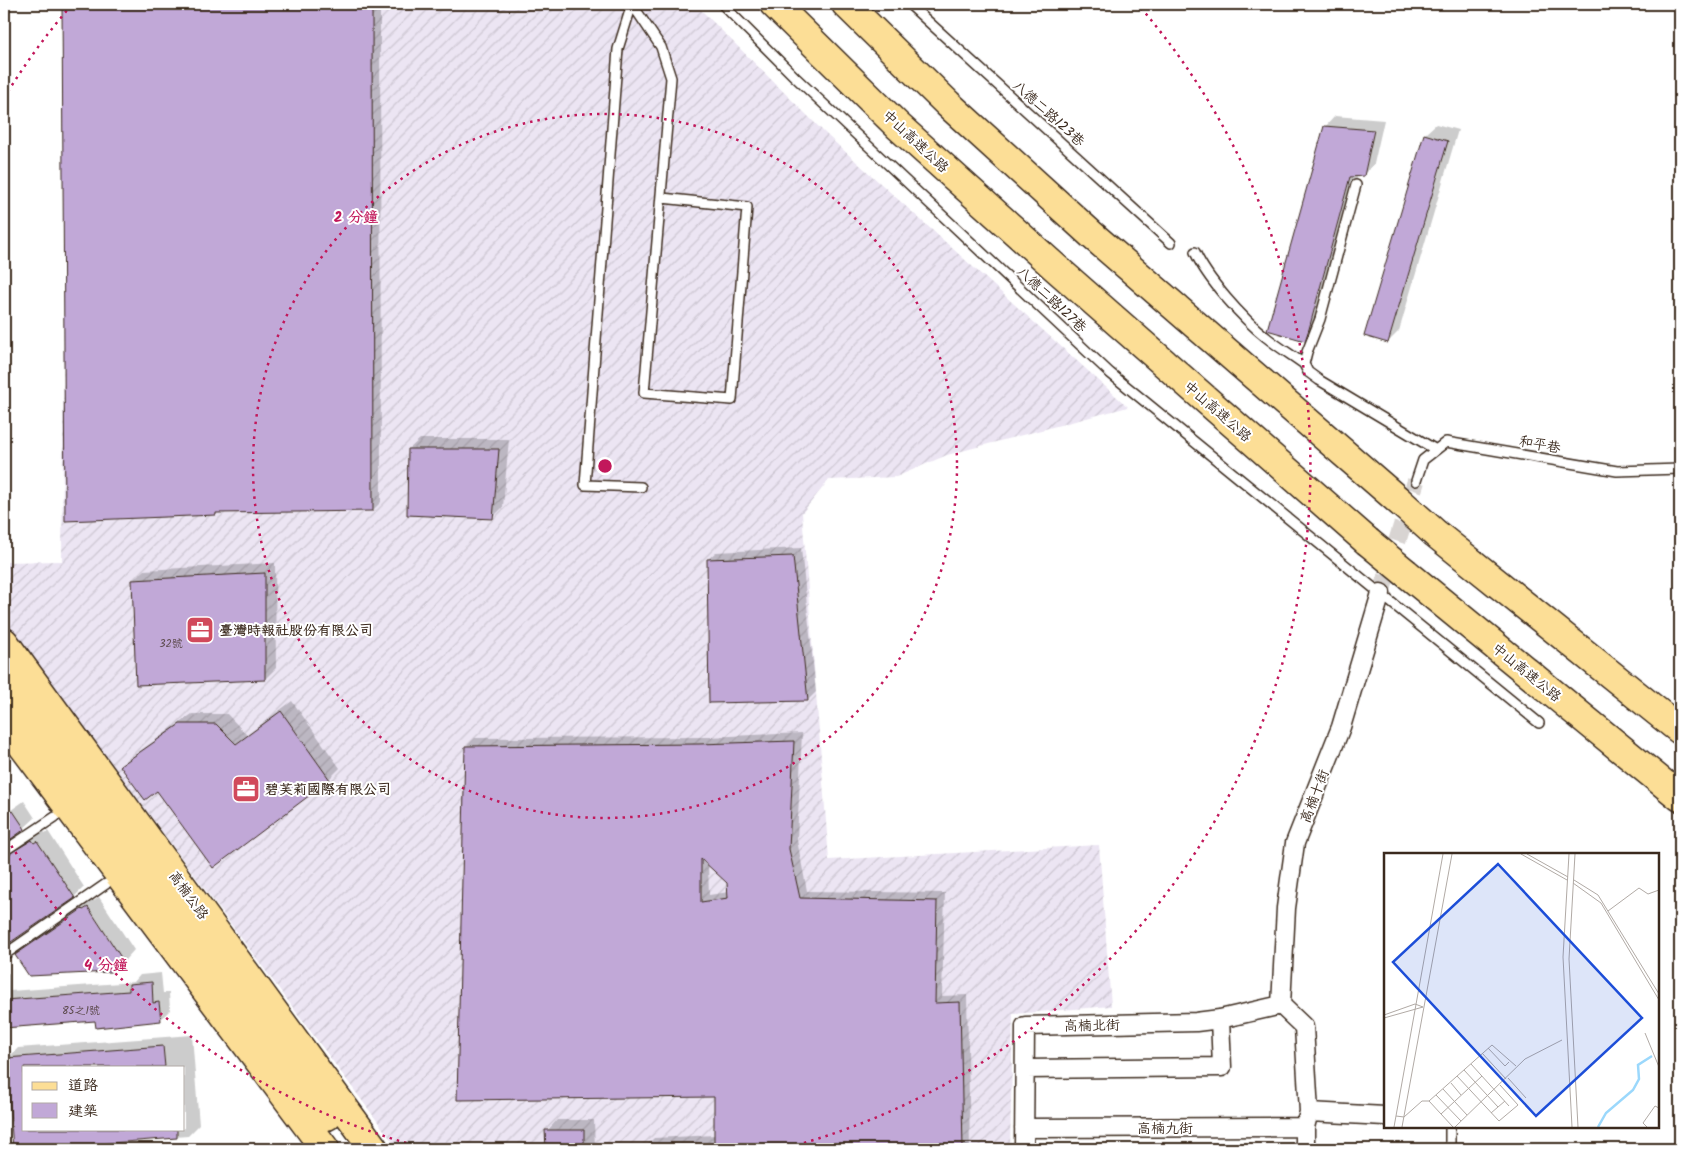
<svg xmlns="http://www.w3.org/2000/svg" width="1684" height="1153" viewBox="0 0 1684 1153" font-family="Kalam,'LXGW WenKai TC',sans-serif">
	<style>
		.built { fill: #ece5f3 }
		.industrial { fill: url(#industrial-furrows) }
		.shadow { fill: #0003; fill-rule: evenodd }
		.building { fill: #c1a8d7; stroke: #3b2a1e; fill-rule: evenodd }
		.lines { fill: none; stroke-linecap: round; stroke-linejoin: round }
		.street-tunnel { stroke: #d8d4d2; stroke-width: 18; stroke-dasharray: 18 9; stroke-linecap: butt }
		.lane-casing { stroke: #3b2a1e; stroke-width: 12 }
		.street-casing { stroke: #3b2a1e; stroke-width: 21 }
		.primary-casing { stroke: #3b2a1e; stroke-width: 31 }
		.highway-casing { stroke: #3b2a1e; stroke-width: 31 }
		.lane { stroke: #fff; stroke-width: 9 }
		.street { stroke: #fff; stroke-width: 18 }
		.primary { stroke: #fcde96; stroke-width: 28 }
		.highway { stroke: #fcde96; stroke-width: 28 }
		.highway-bridge-casing { stroke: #3b2a1e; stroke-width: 31; stroke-linecap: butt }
		.highway-bridge { stroke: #fcde96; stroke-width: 28 }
		.ring { fill: none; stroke: #c2185b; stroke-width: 2.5; stroke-dasharray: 2.5 5 }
		.labels { text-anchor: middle; stroke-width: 4; stroke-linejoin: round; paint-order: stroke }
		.number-label { font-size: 11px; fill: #5c4a4c }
		.street-label { font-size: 14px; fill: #3b2a1e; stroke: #fff }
		.poi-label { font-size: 14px; font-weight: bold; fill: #3b2a1e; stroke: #fff; text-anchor: start }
		.inset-river { fill: none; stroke: #9bd8fc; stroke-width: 2.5 }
		.inset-road { fill: none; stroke: #b1aaa5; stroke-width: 1 }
		.view { fill: #1d4ed8; fill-opacity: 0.15; stroke: #1d4ed8; stroke-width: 2.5 }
		.inset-edge { fill: none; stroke: #3b2a1e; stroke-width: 2.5 }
		.centre { fill: #c2185b; stroke: #fff; stroke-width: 2.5 }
		.ring-label { font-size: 15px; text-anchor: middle; font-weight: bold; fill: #c2185b; stroke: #fff; stroke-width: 4; stroke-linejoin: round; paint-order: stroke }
	</style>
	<defs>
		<pattern id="industrial-furrows" width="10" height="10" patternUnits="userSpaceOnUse" patternTransform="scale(1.25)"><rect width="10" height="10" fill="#ece5f3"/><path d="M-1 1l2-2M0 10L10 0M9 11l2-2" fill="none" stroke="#cbc5d0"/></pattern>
	</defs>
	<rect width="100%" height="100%" fill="#fff"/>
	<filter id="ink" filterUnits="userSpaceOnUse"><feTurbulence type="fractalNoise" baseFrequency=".02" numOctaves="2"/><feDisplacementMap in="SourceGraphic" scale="10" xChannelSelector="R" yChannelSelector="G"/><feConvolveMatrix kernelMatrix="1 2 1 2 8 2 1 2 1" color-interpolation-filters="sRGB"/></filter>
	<g filter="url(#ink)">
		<!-- built -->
		<path class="built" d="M229,1144L279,1145L282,1149H175Z"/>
		<!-- industrial -->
		<path class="industrial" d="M66,4H607L613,10L620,4H695L829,137L1128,407L947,455L896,477L829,480L802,513L829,860L1099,845L1111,1006L1013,1014L1010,1149H398L4,619V562L62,561Z"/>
		<!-- shadow -->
		<path class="shadow" d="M63,4H380L381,502L373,510L218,512L216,514L66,520Z
			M1335,116L1384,120L1374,164L1363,175H1358L1320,317L1315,329L1304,340L1325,127Z
			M1436,124L1458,130L1399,331L1388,342L1425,134Z
			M420,439H509L503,507L492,518L409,449Z
			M801,548L816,692L808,700L708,559L716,552Z
			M275,563L276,668L265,679L133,580L144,570Z
			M292,701L340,768L329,779L157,790L122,766L133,756L192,714H227L247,735Z
			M802,733L797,840L807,891L945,893L942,996L967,995L970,1149H646V1146L654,1138L715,1135V1096L467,746L475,738L708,737ZM708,864L729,883V892L709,895Z
			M24,801L35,818L24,828L8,839L10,844L43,830L45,833L48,831L84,887L74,897L4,944V815Z
			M99,897L134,950L124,961L109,970L17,955L28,944L93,899L94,901Z
			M9,973L10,991L134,982L140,975L161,973L163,993H169L170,1010L160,1020H97L4,1027V974Z
			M192,1035L199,1125L188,1136L14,1149L7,1059L18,1048ZM24,1067H184V1129H24Z
			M557,1120H594L595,1149H547V1131Z"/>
		<!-- building -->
		<path class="building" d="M62,4H372L373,511L216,513V515L65,521Z
			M1324,126L1374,130L1364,176L1350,177L1309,329L1305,341L1267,330Z
			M1424,134L1448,141L1388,343L1364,336Z
			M408,449H499L493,519L407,515Z
			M793,556L808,701L709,703L707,559Z
			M265,573V680L136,685L132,580Z
			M281,711L330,780L213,868L157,791L145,800L120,766L180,724H216L236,744Z
			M794,741L789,849L800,898L937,901L935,1003L960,1002L963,1149H714V1097L457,1100L465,746L699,744ZM701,859L727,883L728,898L701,902Z
			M13,811L25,829L4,844V817Z
			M32,840L34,843L37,841L75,898L8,944L4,937V857Z
			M88,907L124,962L110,972L29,976L15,955L82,909L83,910Z
			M152,982L153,1003L159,1002L161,1021L96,1028L95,1021L4,1028V1000L129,991V984Z
			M163,1046L165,1067H24V1129H177V1138L32,1149H13L6,1058Z
			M545,1130H584V1149H546Z"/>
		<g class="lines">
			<!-- street-tunnel -->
			<path class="street-tunnel" d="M1381,593L1416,481"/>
			<defs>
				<path id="lane" d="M632,4L661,47L671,78L644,393L732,400L747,207L662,198
					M632,4L618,49L585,485L641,487
					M722,4L795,77L1110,373L1539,723
					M909,4L1171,243
					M1356,185L1320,319L1307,352L1304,364L1308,372L1319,380L1436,450
					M1195,252C1207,279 1243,319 1266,337C1278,347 1292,355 1304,364
					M1416,481L1423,460L1446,442L1617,471L1680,469
					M4,851L55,817
					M4,955L106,884
					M1450,1127V1149"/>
				<path id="street" d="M1281,1005L1286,908L1295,843L1341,727L1381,593
					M1281,1005L1304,1027L1309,1112L1305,1127V1149
					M1025,1069L1222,1067L1220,1019
					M1309,1112L1385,1116
					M1024,1128L1305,1127
					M1024,1149L1025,1026L1196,1022L1220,1019L1281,1005"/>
				<path id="primary" d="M4,642L374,1149
					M4,685L327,1116
					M4,721L325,1149"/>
				<path id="highway" d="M774,4L898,126L1057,269L1367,541
					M846,4L948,104L1092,235L1399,501
					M1436,534L1680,730
					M1406,573L1680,797"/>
			</defs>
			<!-- lane casing -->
			<use href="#lane" class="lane-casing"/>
			<!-- street casing -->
			<use href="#street" class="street-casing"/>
			<!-- primary casing -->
			<use href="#primary" class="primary-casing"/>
			<!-- highway casing -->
			<use href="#highway" class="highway-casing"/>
			<!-- lane -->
			<use href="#lane" class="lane"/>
			<!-- street -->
			<use href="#street" class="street"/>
			<!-- primary -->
			<use href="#primary" class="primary"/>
			<!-- highway -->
			<use href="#highway" class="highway"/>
			<defs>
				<path id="highway-bridge" d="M1399,501L1436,534
					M1367,541L1406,573"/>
			</defs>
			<!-- highway-bridge casing -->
			<use href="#highway-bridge" class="highway-bridge-casing"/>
			<!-- highway-bridge -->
			<use href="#highway-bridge" class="highway-bridge"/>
		</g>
	</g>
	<!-- distance rings -->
	<g class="ring">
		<circle cx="605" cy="466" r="352"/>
		<path d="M428 1149A705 705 0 0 1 4 834M4 98A705 705 0 0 1 69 8M1141 8A705 705 0 0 1 782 1149"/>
	</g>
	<!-- icons -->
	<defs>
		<symbol id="office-square" viewBox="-11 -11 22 22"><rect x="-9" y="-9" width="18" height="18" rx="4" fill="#d1495b" stroke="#fff"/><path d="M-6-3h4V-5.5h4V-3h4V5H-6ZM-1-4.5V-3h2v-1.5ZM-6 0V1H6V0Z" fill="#fff"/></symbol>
	</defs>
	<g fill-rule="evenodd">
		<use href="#office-square" x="184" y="614" width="32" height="32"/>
		<use href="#office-square" x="230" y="773" width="32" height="32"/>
	</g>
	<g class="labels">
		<!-- number labels -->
		<g class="number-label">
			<text x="171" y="647">32號</text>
			<text x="81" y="1014">85之1號</text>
		</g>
		<!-- street labels -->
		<g class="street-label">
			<text transform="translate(1049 113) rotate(42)" y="5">八德二路123巷</text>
			<text transform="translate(916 141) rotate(43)" y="5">中山高速公路</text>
			<text transform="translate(1052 299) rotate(43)" y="5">八德二路127巷</text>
			<text transform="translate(1218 411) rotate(41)" y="5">中山高速公路</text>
			<text transform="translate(1540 444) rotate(10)" y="5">和平巷</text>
			<text transform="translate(1527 672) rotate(39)" y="5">中山高速公路</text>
			<text transform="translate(1314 796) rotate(-69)" y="5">高楠十街</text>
			<text transform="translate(189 895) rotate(54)" y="5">高楠公路</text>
			<text transform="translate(1092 1025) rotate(-1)" y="5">高楠北街</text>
			<text x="1165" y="1133">高楠九街</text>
		</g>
		<!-- poi labels -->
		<g class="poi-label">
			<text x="219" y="635">臺灣時報社股份有限公司</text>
			<text x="265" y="794">碧芙莉國際有限公司</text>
		</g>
	</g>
	<!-- overview -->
	<g transform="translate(1384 853)">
		<rect width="275" height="275" fill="#fff"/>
		<path class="inset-river" d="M214,274L222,260L249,237L255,226L254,212L268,203"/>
		<path class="inset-road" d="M137,1L183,27M143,1L184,24M185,1L179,104L188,274M191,1L185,106L194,274M190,27L214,42L275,141M189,30L217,50L275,147M224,58L255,35L264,41L275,37M0,162L31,151L39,154M0,165L39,154M261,180L275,214M104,195L121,213L125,209M98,200L122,226M87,211L125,253M80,217L114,254M73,223L115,268L134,252L116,232M124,225L142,245M67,230L77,242M59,236L83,262M52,242L77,268M45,248L69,274M107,260L121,248M57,261L98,223M12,263L20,264L38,248H45L108,192L132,213M10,274L59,1M18,274L68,1M71,274L141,206L178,187M263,274L259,270L271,253L275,255"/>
		<path class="view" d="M114,11L258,165L152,263L9,109Z"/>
		<rect width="275" height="275" class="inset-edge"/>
	</g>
	<circle cx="605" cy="466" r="8" class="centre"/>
	<g class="ring-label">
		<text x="356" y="222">2 分鐘</text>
		<text x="106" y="970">4 分鐘</text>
	</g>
	<!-- margin -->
	<rect width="1684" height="1153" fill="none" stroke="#fff" stroke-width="20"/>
	<rect x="10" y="10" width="1664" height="1133" fill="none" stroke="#3b2a1e" stroke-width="2" filter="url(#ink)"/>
	<!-- legend -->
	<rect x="22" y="1066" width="162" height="65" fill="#ffffff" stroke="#b1aaa5"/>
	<rect x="32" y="1082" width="25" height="8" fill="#fcde96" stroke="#b1aaa5"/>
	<text x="68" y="1090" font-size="15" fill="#3b2a1e">道路</text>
	<rect x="32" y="1103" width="25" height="15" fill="#c1a8d7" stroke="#b1aaa5"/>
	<text x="68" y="1116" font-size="15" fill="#3b2a1e">建築</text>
</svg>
